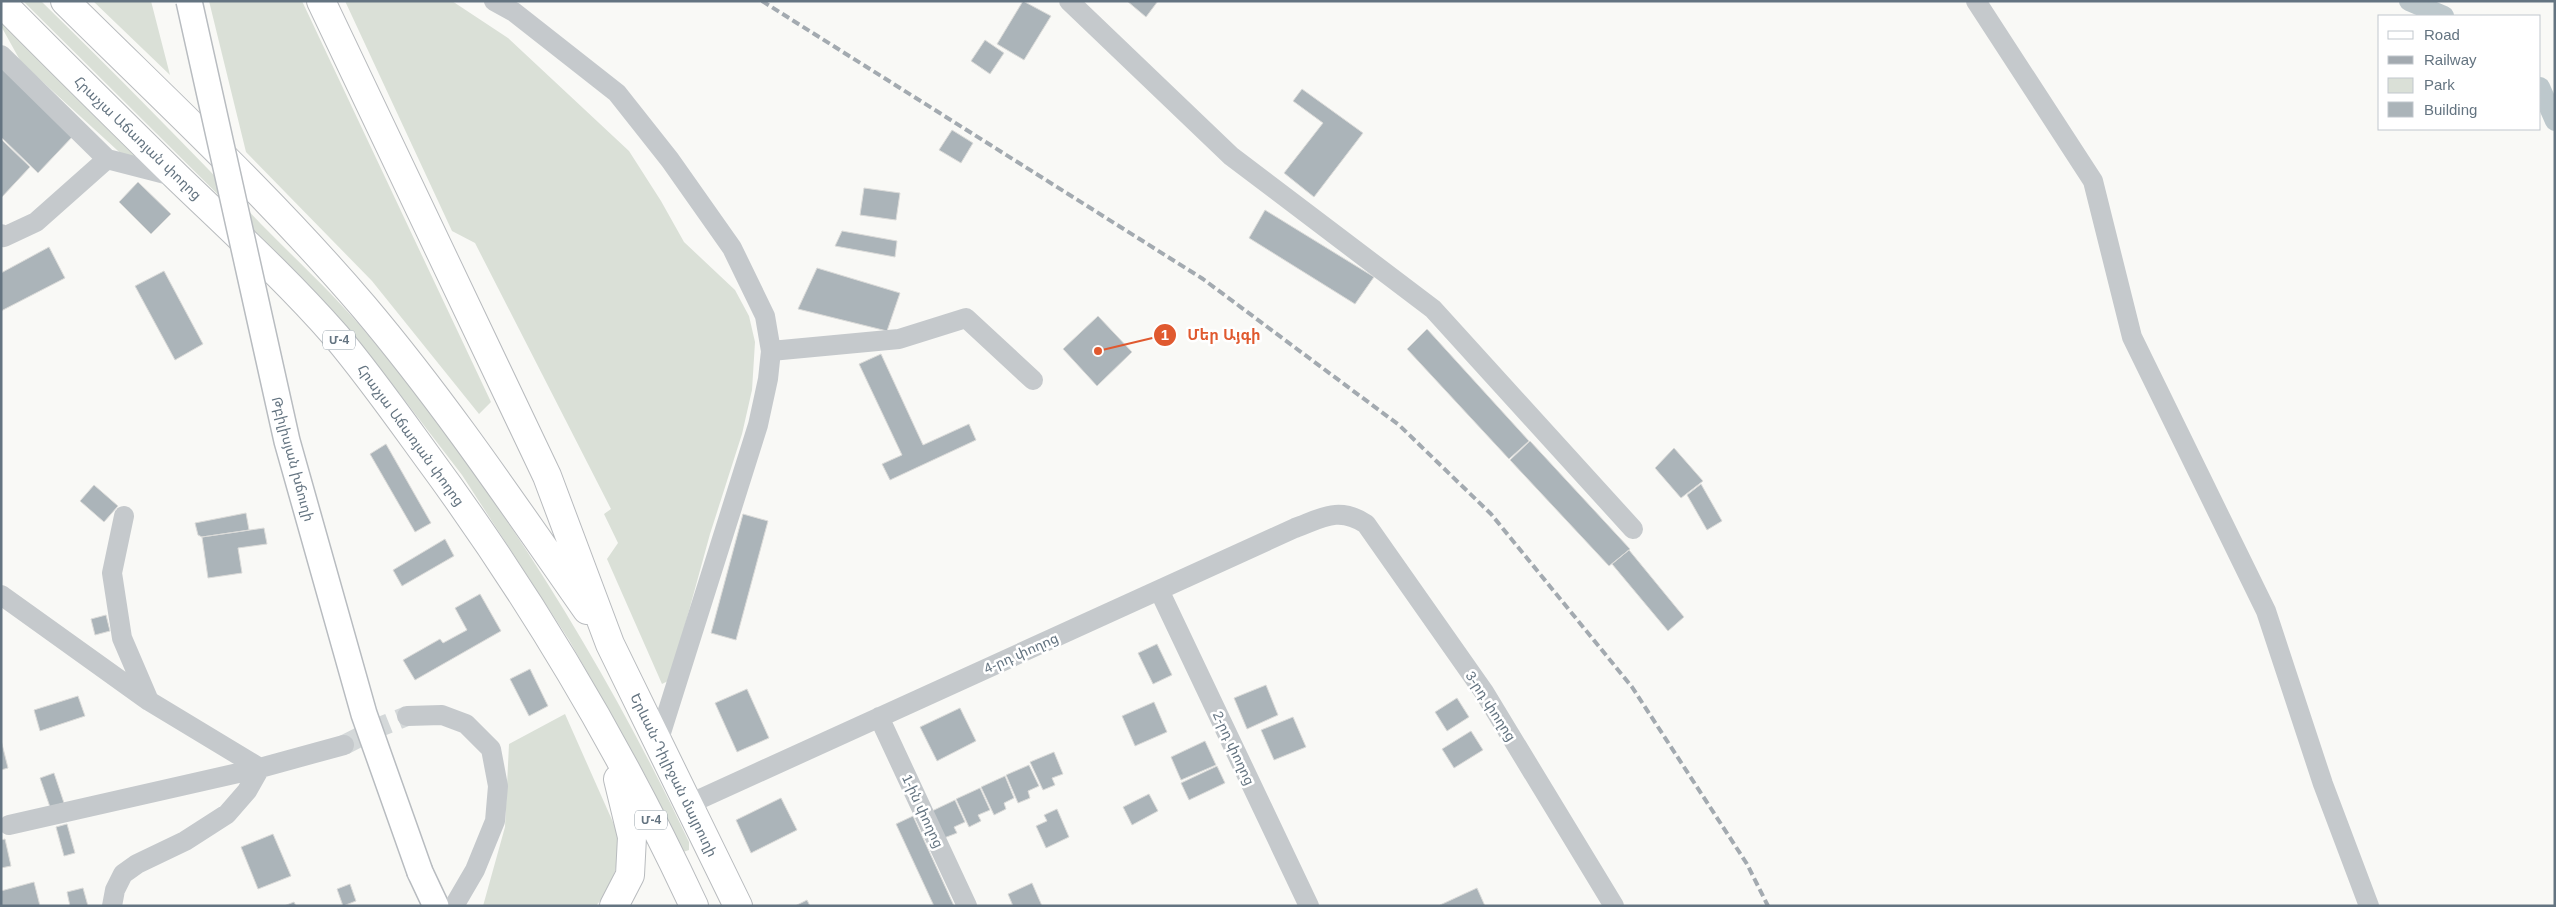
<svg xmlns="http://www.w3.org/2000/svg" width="2556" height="907" viewBox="0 0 2556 907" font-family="Helvetica,'Noto Sans Armenian',sans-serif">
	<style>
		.green { fill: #dae0d7 }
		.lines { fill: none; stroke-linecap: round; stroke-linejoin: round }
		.canal { stroke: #bdc8cc; stroke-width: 20 }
		.building { fill: #abb4b9; stroke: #dbdbd9 }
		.minor-tunnel { stroke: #d4d8d9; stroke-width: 20; stroke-dasharray: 20 10; stroke-linecap: butt }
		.major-casing { stroke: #b8bcc0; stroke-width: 28 }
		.highway-casing { stroke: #b8bbbe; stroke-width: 30 }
		.minor { stroke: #c5c9cc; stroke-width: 20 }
		.major { stroke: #fff; stroke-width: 25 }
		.highway { stroke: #fff; stroke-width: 28 }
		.rail { stroke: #a3aab0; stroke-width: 4; stroke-dasharray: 8 4; stroke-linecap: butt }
		.major-bridge-casing { stroke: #b8bcc0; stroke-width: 28; stroke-linecap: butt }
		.major-bridge { stroke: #fff; stroke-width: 25 }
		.labels { text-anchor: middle; stroke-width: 5; stroke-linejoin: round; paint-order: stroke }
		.shield { fill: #fff; stroke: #929ea7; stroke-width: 1 }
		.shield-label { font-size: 12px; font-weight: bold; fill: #647481 }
		.street-label { font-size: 14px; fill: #647481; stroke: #fff }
		.leader { fill: none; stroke: #e0592f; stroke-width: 2 }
		.callout-dot { fill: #e0592f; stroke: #fff; stroke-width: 2 }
		.mark-label { font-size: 15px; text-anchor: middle; font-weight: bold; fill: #fff }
		.callout-label { font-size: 15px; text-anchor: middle; font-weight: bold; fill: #e0592f; stroke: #fff; stroke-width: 5; stroke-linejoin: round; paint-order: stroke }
	</style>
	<rect width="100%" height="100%" fill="#f9f9f6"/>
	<!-- green -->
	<path class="green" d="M23,1H41C116,74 188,148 260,223C296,260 335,295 368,335C496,489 604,662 689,842V850L683,852L680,849L650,784L569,640L462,475L383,372L308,284Z
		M93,1H151L170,75Z
		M209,1H302L491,402L479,414L372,281L246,152Z
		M345,1H452L508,38L629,151L661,201L684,242L735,290L749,316L755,342L752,390L742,434L710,534L670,680L662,684L607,559L618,543L604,514L611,509L475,243L452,231Z
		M1,17L140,154L129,161L21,62L1,26Z
		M565,714L616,829C622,858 615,883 596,906H483L505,827L509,744Z"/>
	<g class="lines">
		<!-- canal -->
		<path class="canal" d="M2409,1L2444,16
			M2540,87L2555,121"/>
	</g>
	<!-- building -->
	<path class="building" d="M1023,1L1051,16L1024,60L997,44Z
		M1127,1H1158L1146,17Z
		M985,40L1004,53L990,74L971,61Z
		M1,65L74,135L38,173L1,137Z
		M1302,89L1363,133L1314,197L1284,173L1323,123L1293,101Z
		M952,130L973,143L961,163L939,150Z
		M1,139L30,167L1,198Z
		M138,182L171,214L151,234L119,202Z
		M864,188L900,193L896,220L860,215Z
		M1265,210L1374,277L1355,304L1249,238Z
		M842,231L897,241L895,257L835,246Z
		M49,247L65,278L1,311V273Z
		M817,268L900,293L887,331L798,309Z
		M164,271L203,344L175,360L135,286Z
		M1098,316L1132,352L1097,386L1063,349Z
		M1427,329L1529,441L1509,459L1407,349Z
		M881,354L923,445L969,424L976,440L890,480L882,464L902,455L859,364Z
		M1530,441L1630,549L1609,566L1510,460Z
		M386,444L431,523L415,532L370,454Z
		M1674,448L1703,481L1681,498L1655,468Z
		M1701,484L1722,521L1707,530L1687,495Z
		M94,485L118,506L104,522L80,501Z
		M246,513L249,530L202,537L198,535L195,523Z
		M743,514L768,521L736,640L711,633Z
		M264,528L267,544L238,548L242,573L208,578L202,537Z
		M445,539L454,556L402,586L393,570Z
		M1629,550L1684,617L1668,631L1612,564Z
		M480,594L501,631L415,680L403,660L440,639L443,643L467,630L455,608Z
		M106,615L110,631L95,635L91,619Z
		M1157,644L1172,675L1153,684L1138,653Z
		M530,669L548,706L529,716L510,679Z
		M1266,685L1278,715L1247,729L1234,698Z
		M747,689L769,738L737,752L715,703Z
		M78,696L85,716L40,731L34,710Z
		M1457,698L1469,717L1447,731L1435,712Z
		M1154,702L1167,732L1135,746L1122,716Z
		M960,708L976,741L937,761L920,727Z
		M1293,717L1306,747L1274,760L1261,730Z
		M1471,731L1483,750L1454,768L1442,749Z
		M1,740L8,768L1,770Z
		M1205,741L1216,765L1181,780L1171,757Z
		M1054,752L1063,774L1052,778L1055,785L1043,790L1030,762Z
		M1029,765L1039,786L1028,791L1030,798L1018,803L1006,775Z
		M1217,766L1225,783L1189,800L1181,783Z
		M54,773L64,803L50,807L40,778Z
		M1005,776L1014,798L1004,803L1006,809L994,815L981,787Z
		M980,788L990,810L978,815L981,821L969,827L956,799Z
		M1149,794L1158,811L1132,825L1123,807Z
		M781,798L797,830L751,853L736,820Z
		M955,800L965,822L954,827L957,833L944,838L932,811Z
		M1057,809L1069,837L1046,848L1036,826L1047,821L1044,815Z
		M913,816L954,906H934L896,824Z
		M67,824L75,853L64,856L56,827Z
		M273,834L291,876L258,889L241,847Z
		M5,839L11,866L1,868V840Z
		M34,882L40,906H1V891Z
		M1032,883L1042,906H1013L1008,894Z
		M350,884L356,901L343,906L337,889Z
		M83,888L88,906H70L67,892Z
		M1477,888L1485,906H1440V905Z
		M807,900L810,906H795Z
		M294,902L296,906H284Z"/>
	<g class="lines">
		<!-- minor-tunnel -->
		<path class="minor-tunnel" d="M344,745L377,728L407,716"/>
		<defs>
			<path id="major" d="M420,872L436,906"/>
			<path id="highway" d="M65,1C166,101 272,199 364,307C445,403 515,507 587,610
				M321,1L547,476L610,644L738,906
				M1,2C59,61 118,119 177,177C231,229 286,279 336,336C368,374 397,415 426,455C530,596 620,747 694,906
				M614,906L630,875L632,837L618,779"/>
		</defs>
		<!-- major casing -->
		<use href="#major" class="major-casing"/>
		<!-- highway casing -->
		<use href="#highway" class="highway-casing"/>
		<!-- minor -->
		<path class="minor" d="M494,1L514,12L617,93L670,160L732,248L765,316L771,351L768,379L758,425L659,739
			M1069,1L1231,156L1433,309L1633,529
			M1976,1L2093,181L2132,337L2266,611L2323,784L2369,906
			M1,55L107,159L177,177
			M1,234L4,237L36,222L107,159
			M771,351L899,339L966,318L1033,380
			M124,516L112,573L122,638L149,701
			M1159,590L1309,906
			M1,595L149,701L260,768
			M407,716L442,715L466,724L491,749L498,786L495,821L475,870L454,906
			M879,717L967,906
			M689,804L1295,528C1322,518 1339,506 1366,524L1484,692L1614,906
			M9,825L260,768L344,745
			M112,906L115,890L123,874L137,864L185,841L227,814L247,791L260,768"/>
		<!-- major -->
		<use href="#major" class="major"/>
		<!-- highway -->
		<use href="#highway" class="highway"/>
		<!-- rail -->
		<path class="rail" d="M762,1L1203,279L1399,425L1491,514L1632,687L1747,864L1768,906"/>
		<defs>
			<path id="major-bridge" d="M189,1L287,441L364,714L420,872"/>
		</defs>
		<!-- major-bridge casing -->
		<use href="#major-bridge" class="major-bridge-casing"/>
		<!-- major-bridge -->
		<use href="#major-bridge" class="major-bridge"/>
	</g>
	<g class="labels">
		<!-- shield labels -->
		<g class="shield">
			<rect x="323" y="330.5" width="32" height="19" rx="4"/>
			<rect x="635" y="810.5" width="32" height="19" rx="4"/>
		</g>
		<g class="shield-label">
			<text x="339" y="344">Մ-4</text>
			<text x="651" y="824">Մ-4</text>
		</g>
		<!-- street labels -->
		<g class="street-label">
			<text transform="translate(138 138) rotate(44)" y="5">Հրաչյա Աճառյան փողոց</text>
			<text transform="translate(411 435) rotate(54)" y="5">Հրաչյա Աճառյան փողոց</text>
			<text transform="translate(293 459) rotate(75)" y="5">Թբիլիսյան խճուղի</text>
			<text transform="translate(1021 653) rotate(-24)" y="5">4-րդ փողոց</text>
			<text transform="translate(1491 706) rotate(57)" y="5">3-րդ փողոց</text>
			<text transform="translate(1234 748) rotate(65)" y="5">2-րդ փողոց</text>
			<text transform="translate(674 775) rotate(64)" y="5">Երևան-Դիլիջան մայրուղի</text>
			<text transform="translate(923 811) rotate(65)" y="5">1-ին փողոց</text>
		</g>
	</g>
	<!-- callouts -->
	<path class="leader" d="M1098 351L1165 335"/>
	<g class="callout-dot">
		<circle cx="1098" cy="351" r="5"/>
		<circle cx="1165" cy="335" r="12"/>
	</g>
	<g class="mark-label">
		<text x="1165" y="340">1</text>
	</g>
	<g class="callout-label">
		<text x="1224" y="340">Մեր Այգի</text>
	</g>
	<!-- border -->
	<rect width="2556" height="907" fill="none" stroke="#647481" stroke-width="5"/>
	<!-- legend -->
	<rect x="2378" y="15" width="162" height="115" fill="#ffffff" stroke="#c1c7cd"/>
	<rect x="2388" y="31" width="25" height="8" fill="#ffffff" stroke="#c1c7cd"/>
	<text x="2424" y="40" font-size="15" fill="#647481">Road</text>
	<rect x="2388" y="56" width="25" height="8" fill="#a3aab0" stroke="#c1c7cd"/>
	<text x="2424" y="65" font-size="15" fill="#647481">Railway</text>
	<rect x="2388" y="78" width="25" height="15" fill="#dae0d7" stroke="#c1c7cd"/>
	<text x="2424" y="90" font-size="15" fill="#647481">Park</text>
	<rect x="2388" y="102" width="25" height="15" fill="#abb4b9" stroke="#c1c7cd"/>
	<text x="2424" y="115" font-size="15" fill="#647481">Building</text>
</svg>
